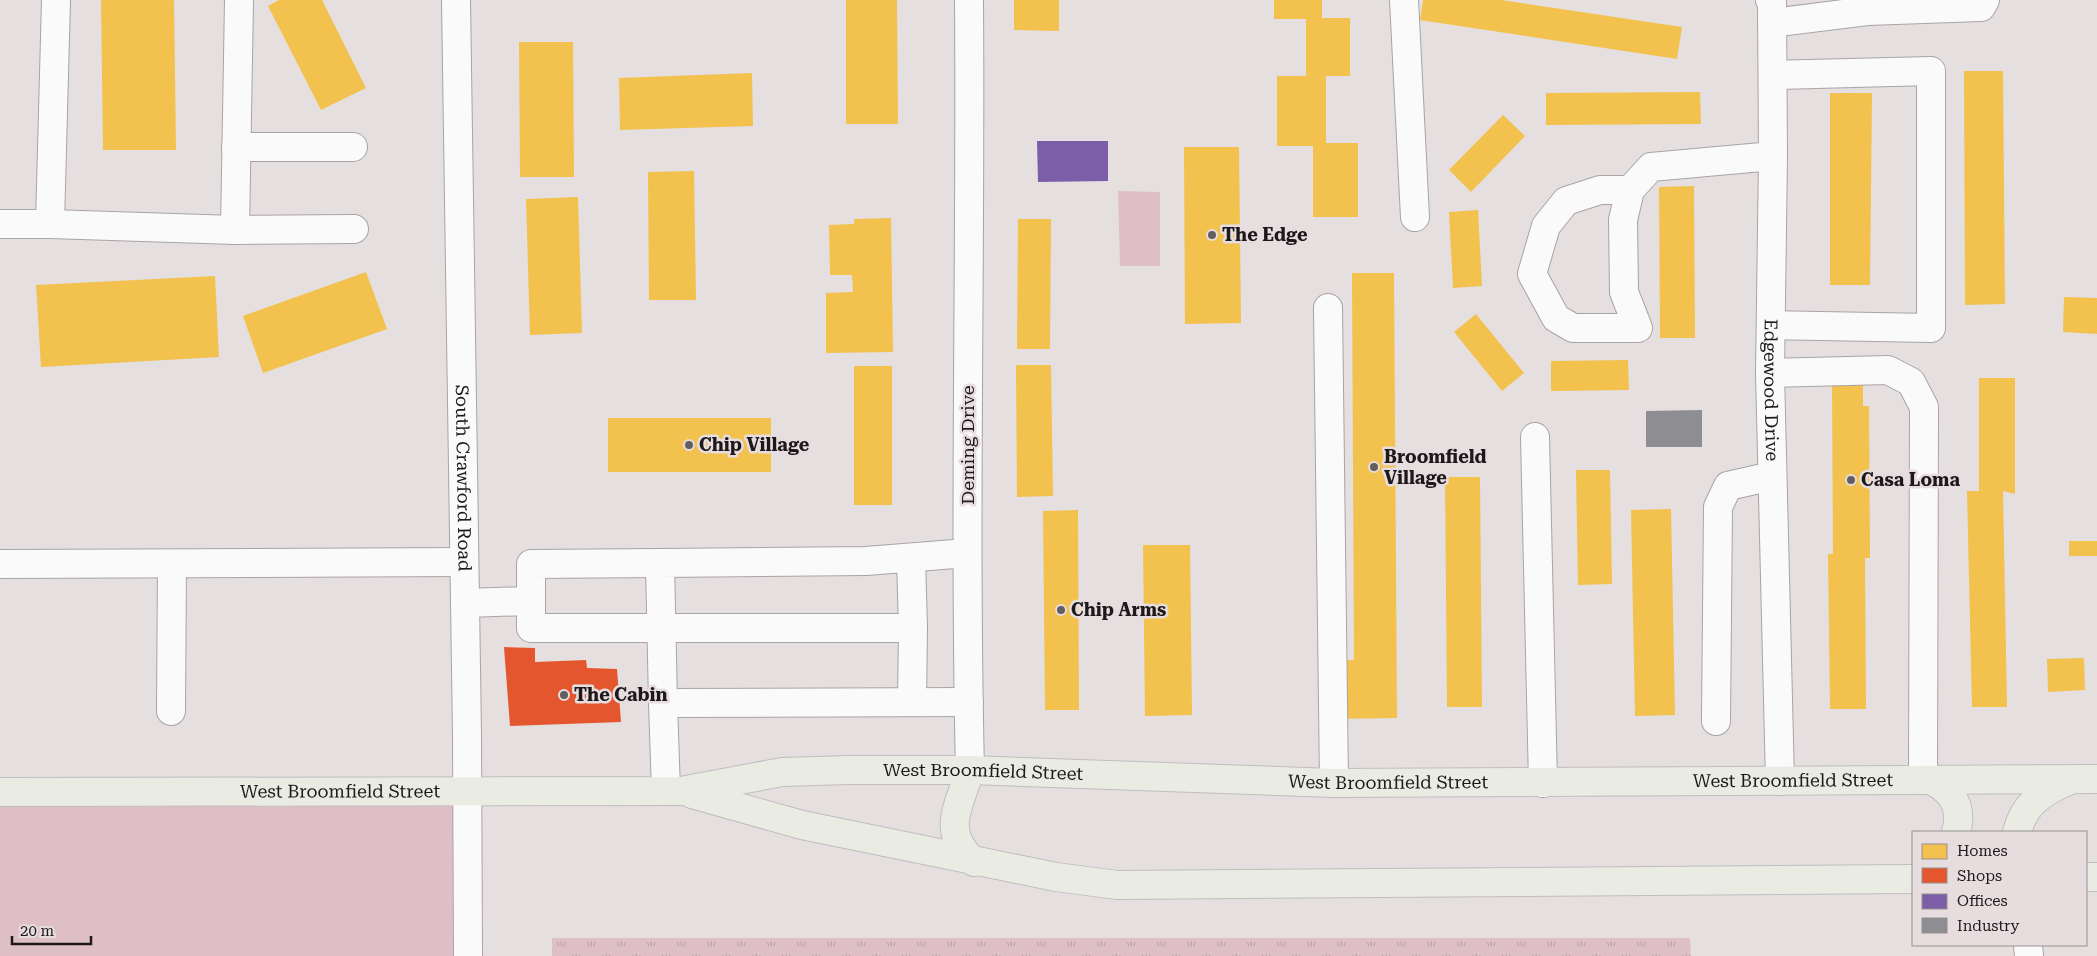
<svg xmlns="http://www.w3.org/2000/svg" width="2097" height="956" viewBox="0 0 2097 956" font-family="'Roboto Serif',serif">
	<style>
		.grass { fill: #debfc6 }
		.park { fill: url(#park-tufts) }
		.homes { fill: #f2c14e }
		.shops { fill: #e4572e }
		.offices { fill: #7b5ea7 }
		.industry { fill: #8d8d92 }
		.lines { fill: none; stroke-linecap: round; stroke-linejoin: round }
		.minor-casing { stroke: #a8a4a5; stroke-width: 30 }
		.major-casing { stroke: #c0bdbd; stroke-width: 30 }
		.minor { stroke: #fbfafa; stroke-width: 28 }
		.major { stroke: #eaece4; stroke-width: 28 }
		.poi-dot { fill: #635e5f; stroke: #e7dddf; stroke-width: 2 }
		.labels { text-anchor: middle; stroke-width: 5; stroke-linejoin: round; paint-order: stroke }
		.poi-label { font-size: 18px; font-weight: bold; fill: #1d191a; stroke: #e7dddf; text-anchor: start }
		.street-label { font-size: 18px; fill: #1d191a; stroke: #e7dddf }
	</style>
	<defs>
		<pattern id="park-tufts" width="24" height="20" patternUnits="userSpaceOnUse" patternTransform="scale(1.25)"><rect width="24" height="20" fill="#debfc6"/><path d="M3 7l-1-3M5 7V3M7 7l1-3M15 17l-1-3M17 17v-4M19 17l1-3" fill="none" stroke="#bea4aa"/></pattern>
	</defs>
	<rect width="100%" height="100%" fill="#e5dfe0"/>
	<!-- grass -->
	<path class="grass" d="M1118,191L1160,192V266H1120Z
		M0,799H470L469,956H0Z"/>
	<!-- park -->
	<path class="park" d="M552,938H1690L1691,956H552Z"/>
	<!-- homes -->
	<path class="homes" d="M101,0H174L176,150H103Z
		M279,0H322L366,88L321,110L268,6Z
		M846,0H897L898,124H846Z
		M1014,0H1059V31L1014,30Z
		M1274,0H1322V18H1350V76H1326V143H1358V217H1313V146H1277V76H1306V19H1274Z
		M1423,0H1501L1682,27L1677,59L1420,20Z
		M519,42H573L574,177H520Z
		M1964,71H2003L2005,304L1965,305Z
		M752,73L753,126L620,130L619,78Z
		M1700,92L1701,124L1546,125V93Z
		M1830,93H1872L1870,285H1830Z
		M1503,115L1525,136L1471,192L1449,170Z
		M1184,147H1239L1241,323L1185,324Z
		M694,171L696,300H649L648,172Z
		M1694,186L1695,338H1660L1659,187Z
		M578,197L582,333L530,335L526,199Z
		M1478,210L1482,286L1453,288L1449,212Z
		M891,218L893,352L826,353V293L853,292L852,275H830L829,225L854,224V219Z
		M1018,219H1051L1050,349H1017Z
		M366,272L387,329L263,373L243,316Z
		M1352,273H1394L1397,718L1332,719V660H1354Z
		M215,276L219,357L41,367L36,285Z
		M2064,297L2097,298V334L2063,332Z
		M1476,314L1524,373L1502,391L1454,332Z
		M1628,360L1629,390L1551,391V361Z
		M1016,365H1051L1053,496L1017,497Z
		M854,366H892V505H854Z
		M1979,378H2015V494L2003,491L2007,707H1972L1967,491H1979Z
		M1832,379H1863V406H1869L1870,558H1865L1866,709H1830L1828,554H1833Z
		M608,418H771V472H608Z
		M1576,470H1610L1612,584L1578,585Z
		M1445,477H1480L1482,707H1447Z
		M1671,509L1675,715L1635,716L1631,510Z
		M1078,510L1079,710H1045L1043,511Z
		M2069,541H2097V556H2069Z
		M1143,545H1190L1192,715L1145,716Z
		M2084,658L2085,690L2048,692L2047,659Z"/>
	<!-- shops -->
	<path class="shops" d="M504,647L535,648V662L586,660L587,668L617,669L621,722L510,726Z"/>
	<!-- offices -->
	<path class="offices" d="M1037,141H1108V181L1038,182Z"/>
	<!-- industry -->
	<path class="industry" d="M1702,410V447H1646V411Z"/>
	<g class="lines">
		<defs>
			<g id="minor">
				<path id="s1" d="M456,0L467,735L468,956"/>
				<path d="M969,0C971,257 964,513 970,770"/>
				<path d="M1404,0L1415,217"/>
				<path id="s2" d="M1770,0L1772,2L1773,156L1770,373L1780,781"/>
				<path d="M1772,23L1867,11L1981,7L1985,0"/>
				<path d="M236,147H353"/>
				<path d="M1600,190H1630L1623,220L1624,292L1638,328H1573L1556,318L1532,274L1546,226L1566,201Z"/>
				<path d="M1630,190L1651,167L1773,156"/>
				<path d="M0,224H50L56,0"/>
				<path d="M50,224L235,230L239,0"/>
				<path d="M235,230L354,229"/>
				<path d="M1328,308L1334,783"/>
				<path d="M1771,325L1931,328V71L1773,75"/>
				<path d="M1770,373L1888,370L1911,382L1924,407L1923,780"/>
				<path d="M1535,437L1543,783"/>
				<path d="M660,563L531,564V628H913L911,559"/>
				<path d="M0,564L464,562"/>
				<path d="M465,603L530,601"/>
				<path d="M912,702L913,628"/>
				<path d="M663,703L660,563L866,561L967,553"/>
				<path d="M171,711L172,564"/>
				<path d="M1716,721L1718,507L1728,486L1772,476"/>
				<path d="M666,791L663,703L969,702"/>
				<path d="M2028,945L2029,956"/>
			</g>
			<g id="major">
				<path d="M970,770C959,807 940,831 974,862"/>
				<path d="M1930,780C1953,790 1963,808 1956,832"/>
				<path id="s3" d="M0,792L681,791L782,772L850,770H970L1334,783L2097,779"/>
				<path d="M692,794L802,825L1056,877L1117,885L1913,879"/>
				<path d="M2017,832C2024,804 2042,792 2068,781"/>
				<path d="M2086,877H2097"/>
			</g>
		</defs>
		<!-- minor casing -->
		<use href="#minor" class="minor-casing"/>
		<!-- major casing -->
		<use href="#major" class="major-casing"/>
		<!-- minor -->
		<use href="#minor" class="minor"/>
		<!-- major -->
		<use href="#major" class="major"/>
	</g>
	<!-- markers -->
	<g class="poi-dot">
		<circle cx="1212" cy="235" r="5"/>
		<circle cx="689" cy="445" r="5"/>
		<circle cx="1374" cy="467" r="5"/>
		<circle cx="1851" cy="480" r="5"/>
		<circle cx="1061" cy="610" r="5"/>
		<circle cx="564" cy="695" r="5"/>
	</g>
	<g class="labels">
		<!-- poi labels -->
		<g class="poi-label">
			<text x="1222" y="241">The Edge</text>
			<text x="699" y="451">Chip Village</text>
			<text x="1384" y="463">Broomfield<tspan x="1384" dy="21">Village</tspan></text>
			<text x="1861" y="486">Casa Loma</text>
			<text x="1071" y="616">Chip Arms</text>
			<text x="574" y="701">The Cabin</text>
		</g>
		<!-- street labels -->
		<g class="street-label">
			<text dy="6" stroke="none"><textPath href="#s2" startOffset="391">Edgewood Drive</textPath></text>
			<text transform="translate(968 445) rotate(-90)" y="6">Deming Drive</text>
			<text dy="6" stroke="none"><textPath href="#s1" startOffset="478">South Crawford Road</textPath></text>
			<text dy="6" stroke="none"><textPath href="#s3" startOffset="985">West Broomfield Street</textPath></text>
			<text dy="6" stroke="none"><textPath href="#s3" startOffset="1795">West Broomfield Street</textPath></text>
			<text dy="6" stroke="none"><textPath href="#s3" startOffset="1390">West Broomfield Street</textPath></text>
			<text dy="6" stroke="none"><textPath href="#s3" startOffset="340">West Broomfield Street</textPath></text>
		</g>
	</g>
	<!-- legend -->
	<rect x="1912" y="831" width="175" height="115" fill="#e7dddf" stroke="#968f90"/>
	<rect x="1922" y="844" width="25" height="15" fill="#f2c14e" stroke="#968f90"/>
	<text x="1957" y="856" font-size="15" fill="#1d191a">Homes</text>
	<rect x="1922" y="868" width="25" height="15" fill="#e4572e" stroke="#968f90"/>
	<text x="1957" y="881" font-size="15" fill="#1d191a">Shops</text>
	<rect x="1922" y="894" width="25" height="15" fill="#7b5ea7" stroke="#968f90"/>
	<text x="1957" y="906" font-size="15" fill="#1d191a">Offices</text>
	<rect x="1922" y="918" width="25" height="15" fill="#8d8d92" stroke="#968f90"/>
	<text x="1957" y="931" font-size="15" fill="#1d191a">Industry</text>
	<!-- scale -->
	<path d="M12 936v8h79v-8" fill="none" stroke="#1d191a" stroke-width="2.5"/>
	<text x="20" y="936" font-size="15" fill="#1d191a" stroke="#e7dddf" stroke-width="4" paint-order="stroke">20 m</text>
</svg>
